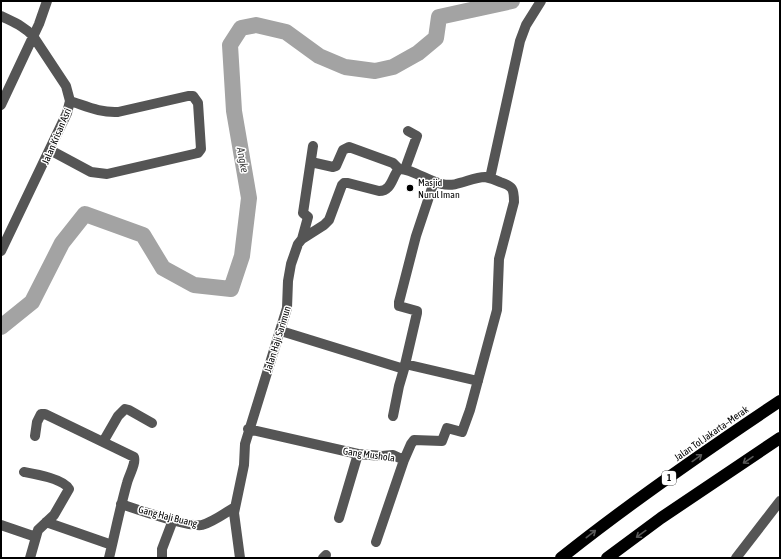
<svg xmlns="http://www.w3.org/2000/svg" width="781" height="559" viewBox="0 0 781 559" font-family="'Asap Condensed',sans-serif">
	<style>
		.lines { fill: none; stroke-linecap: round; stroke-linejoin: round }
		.river { stroke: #a3a3a3; stroke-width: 16 }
		.minor { stroke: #555; stroke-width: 10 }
		.highway { stroke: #000; stroke-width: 12 }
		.oneway { stroke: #595959 }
		.poi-dot { fill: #000; stroke: #fff; stroke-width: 1.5 }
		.labels { text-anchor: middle; stroke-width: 3; stroke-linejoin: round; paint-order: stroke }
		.shield { fill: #fff; stroke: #4c4c4c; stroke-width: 1 }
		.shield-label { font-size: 9px; font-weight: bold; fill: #000 }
		.street-label { font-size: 10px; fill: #000; stroke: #fff }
		.poi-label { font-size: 10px; fill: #000; stroke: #fff; text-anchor: start }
		.water-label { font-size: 11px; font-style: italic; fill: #444; stroke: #fff }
	</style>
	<rect width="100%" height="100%" fill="#fff"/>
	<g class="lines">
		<!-- river -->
		<path class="river" d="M1,327L32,302L62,243L85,214L143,235L163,268L194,285L231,289L242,256L249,198L234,111L230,45L241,28L256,25L286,32L319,56L345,67L375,71L393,67L418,53L436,38L439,17L512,1"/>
		<!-- minor -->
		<path class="minor" d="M1,16C13,22 24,26 33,36L66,86L70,101L67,113L1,251
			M1,105L39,24L47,1
			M50,150L91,172L107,174L198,153L201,149L198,103L193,96H188L118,112C100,113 86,106 70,101
			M311,162L333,167L336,166L343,150L349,147L393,163L399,169
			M399,169C410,168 430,182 442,184C457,188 471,177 485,177C491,178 496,180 500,182C513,186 514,189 514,202L499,259L497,310L470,410L462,432L447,428L442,441L414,440L411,444L404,460
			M405,169L417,136L408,131
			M490,178L520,41L526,25L541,1
			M302,239L308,217L303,213L313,146
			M281,331L404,369
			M405,364L478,381
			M393,416L399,386L404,369L417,313V311L399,306V302L416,236L434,182
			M248,429L358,454L382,456L393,455L404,460L376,542
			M35,436L37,422L41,414H45L134,457C136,464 129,475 127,483C120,508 115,533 109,558
			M103,442L118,416L125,409L129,410L152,423
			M24,472C35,474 64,479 69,489L54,515L38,530L30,558
			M121,504C136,509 189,528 202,525C213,522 225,513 235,507
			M339,518L358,454
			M46,522L112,545
			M1,525L36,537
			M162,558V549L173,520
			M240,558L234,513L244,465L245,444L287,308L288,281L291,264L298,244L302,239L324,225L329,220L342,185L344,183H348L379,191C392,191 392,176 399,169
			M323,558L326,555
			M736,558L780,501"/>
		<!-- highway -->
		<path class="highway" d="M561,558C631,502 705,451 780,401
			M607,558L661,518L780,438"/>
	</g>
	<!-- one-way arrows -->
	<defs><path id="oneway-shaft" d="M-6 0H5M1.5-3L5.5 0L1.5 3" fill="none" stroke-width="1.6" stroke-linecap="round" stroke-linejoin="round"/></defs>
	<g class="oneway">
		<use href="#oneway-shaft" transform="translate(697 458) rotate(-36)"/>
		<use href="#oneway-shaft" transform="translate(748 460) rotate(146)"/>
		<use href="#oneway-shaft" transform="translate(591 534) rotate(-38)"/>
		<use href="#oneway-shaft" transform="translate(641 534) rotate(144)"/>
	</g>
	<!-- markers -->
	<circle class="poi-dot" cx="410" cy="188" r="4"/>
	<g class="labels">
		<!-- shield labels -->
		<rect class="shield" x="662" y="471" width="14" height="14" rx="3"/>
		<g class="shield-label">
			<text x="669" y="481">1</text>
		</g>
		<!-- street labels -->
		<g class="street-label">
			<text transform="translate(56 136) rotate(-67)" y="4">Jalan Krisan Asri</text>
			<text transform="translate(277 339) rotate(-73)" y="4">Jalan Haji Sarimun</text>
			<text transform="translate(711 433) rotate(-35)" y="4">Jalan Tol Jakarta–Merak</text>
			<text transform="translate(369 454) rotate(8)" y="4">Gang Mushola</text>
			<text transform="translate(168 516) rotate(14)" y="4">Gang Haji Buang</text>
		</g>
		<!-- poi labels -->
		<g class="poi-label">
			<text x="418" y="186">Masjid<tspan x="418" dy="12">Nurul Iman</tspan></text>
		</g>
		<!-- water labels -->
		<g class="water-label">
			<text transform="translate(243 160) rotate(80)" y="4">Angke</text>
		</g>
	</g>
	<!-- border -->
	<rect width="781" height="559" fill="none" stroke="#000000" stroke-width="4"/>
</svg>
